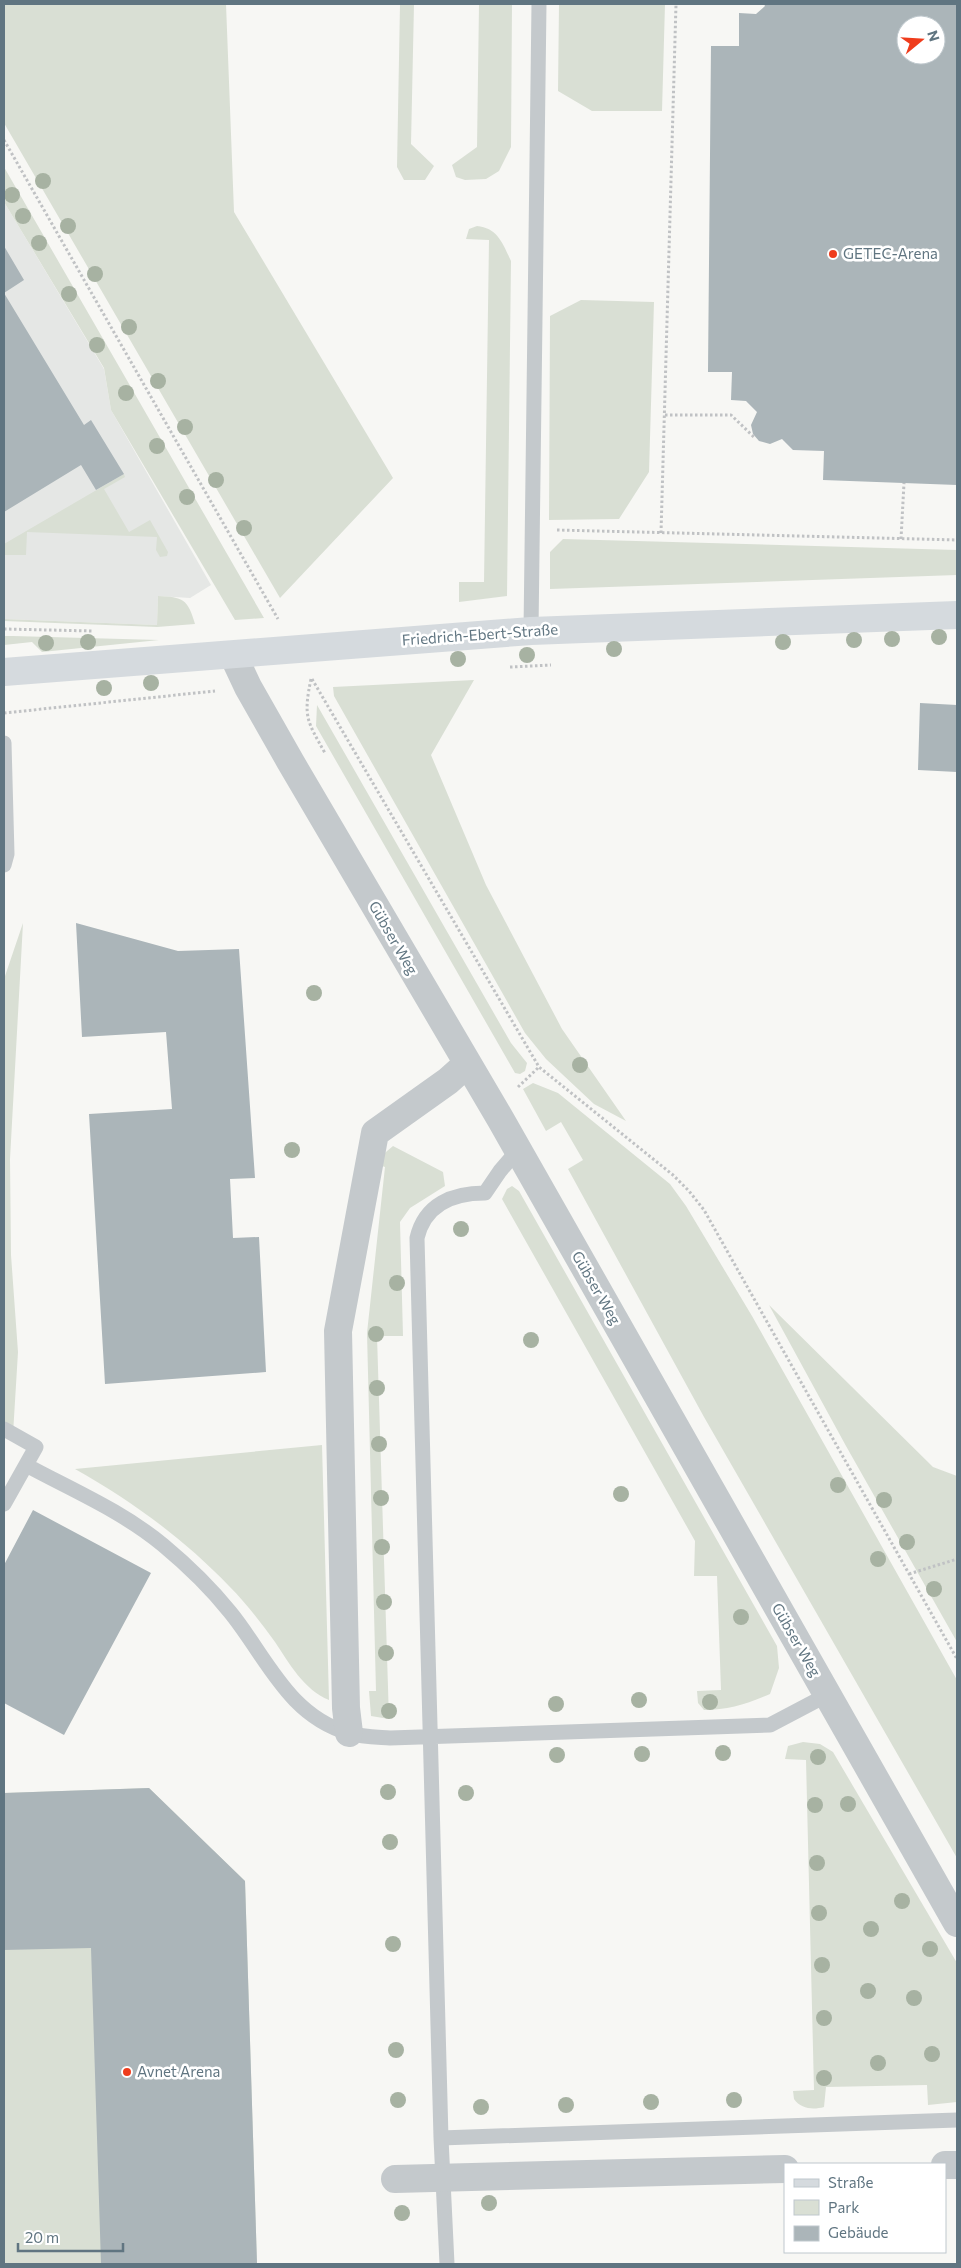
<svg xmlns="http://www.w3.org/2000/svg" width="961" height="2268" viewBox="0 0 961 2268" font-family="Commissioner,sans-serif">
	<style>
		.built { fill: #e5e7e5 }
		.green { fill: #d9dfd4 }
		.building { fill: #abb5b9; fill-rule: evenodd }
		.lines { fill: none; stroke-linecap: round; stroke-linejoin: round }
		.path { stroke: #c0c2c4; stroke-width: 3; stroke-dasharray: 2.5 2.5; stroke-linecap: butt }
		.lane { stroke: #c4c9cc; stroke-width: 15 }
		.street { stroke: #c4c9cc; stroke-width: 28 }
		.secondary { stroke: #d5dade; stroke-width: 28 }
		.tree { fill: #a7b2a2 }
		.poi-dot { fill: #ef3c1c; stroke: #fff; stroke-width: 2 }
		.labels { text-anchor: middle; stroke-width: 5; stroke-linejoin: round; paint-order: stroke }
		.poi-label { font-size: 15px; fill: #607581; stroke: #fff; text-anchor: start }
		.street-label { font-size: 15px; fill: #607581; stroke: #fff }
	</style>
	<rect width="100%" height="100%" fill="#f7f7f4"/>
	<!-- built -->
	<path class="built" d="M4,202L104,369L111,410L211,585L190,598L158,596L157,625L4,619Z"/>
	<!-- green -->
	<path class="green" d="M4,4H226L234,212L393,478L280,598L4,123Z
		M400,4H414L411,144L434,166L425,180H404L397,167Z
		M479,4H512L511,147L499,171L486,179L465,180L456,177L452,165L477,147Z
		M559,4H665L662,111H592L558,91Z
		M4,167L264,618L235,620L111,410L104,368L4,202Z
		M477,226C498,228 503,244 511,261L507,596L459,602V582H484L489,240L466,239L469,229Z
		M581,300L654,302L649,472L619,519L549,520L550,316Z
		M124,474L125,477L104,489L129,532L150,520L168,552L167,556L160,557L156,550L157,537L27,532L26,555H4V544Z
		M563,539L957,550V575L550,589V552Z
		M158,596C183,597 188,599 195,624L157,627L4,621V619L157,625Z
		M4,636H13L159,640L42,652L32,642L4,645Z
		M474,680L431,755L486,885L562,1029L626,1121L594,1104L546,1059L525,1033L334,696L333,687Z
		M317,705L511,1043L527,1063L525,1071L520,1074L515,1073L316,726Z
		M23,923L10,1159L11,1255L18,1352L13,1434L4,1429V979Z
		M533,1083L558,1093L670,1184L686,1206L752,1316L957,1680V1858L704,1417L568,1169L583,1160L561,1122L546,1131L523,1089Z
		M393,1146L443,1172L445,1186L410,1208L400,1222L403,1336H377L389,1719L371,1716L369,1691H376L367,1333L385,1167L373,1163Z
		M512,1186L519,1191L777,1646L779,1668L770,1694C747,1704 728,1710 704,1710L698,1703L697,1691L721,1690L717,1576H694L695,1541L502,1199L507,1189Z
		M769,1305L933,1467L957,1476V1642L846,1446Z
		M322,1445L329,1700C304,1690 289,1663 275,1642C261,1623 246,1603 229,1586C184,1539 132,1501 75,1469Z
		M803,1742L820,1744L833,1752L957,1963V2102L928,2105L927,2085L826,2087L824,2107C813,2110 801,2109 794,2099L793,2091L814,2090L806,1760L785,1759L788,1746Z
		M149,1788L245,1881L257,2264H4V1793Z"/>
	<!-- building -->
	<path class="building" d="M764,4H957V485L823,480L824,451L793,450L782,439L770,444L759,441L753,434L751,425L757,412L746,401L731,400L732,372H708L711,46H739V13L756,14L765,6ZM906,25H936V55H906Z
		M4,246L24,280L4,293L84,425L91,420L124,474L96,490L81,465L4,512Z
		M920,703L957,705V772L918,770Z
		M76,923L178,951L239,949L255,1178L230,1179L233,1238L259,1237L266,1372L105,1384L89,1114L172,1109L166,1032L82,1037Z
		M33,1510L151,1573L64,1735L4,1703V1565Z
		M149,1788L245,1881L257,2264H101L91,1948L4,1950V1793Z"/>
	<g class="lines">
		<!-- path -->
		<path class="path" d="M4,140L278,619
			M665,415H731L755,438
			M557,530L957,540
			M661,533L676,4
			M901,539L904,483
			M4,629L93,631
			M510,667L551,665
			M311,679C303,717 307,721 325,753
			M312,679L539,1067L673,1175L689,1191L704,1210L957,1659
			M4,713L215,691
			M518,1087L539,1067
			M909,1574L957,1559"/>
		<!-- lane -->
		<path class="lane" d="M531,631L539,4
			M4,743L7,854L4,865
			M4,1429L36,1447L4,1504
			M26,1465C72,1490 122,1511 163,1545C187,1565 210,1587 230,1612C266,1656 288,1716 349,1733C362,1737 376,1737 390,1738L770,1725L827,1695
			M441,2138L957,2120
			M447,2264L441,2138L417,1238C425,1204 453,1193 485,1193L500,1171L518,1150"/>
		<!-- street -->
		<path class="street" d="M233,655L248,687L290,761L501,1120L957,1923
			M349,1733L346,1708L338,1331L375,1133L448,1081L467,1064
			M945,2165H957
			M395,2179L785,2169"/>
		<!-- secondary -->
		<path class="secondary" d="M4,672L531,631L957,615"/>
	</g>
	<!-- trees -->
	<g class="tree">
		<circle cx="43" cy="181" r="8"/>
		<circle cx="12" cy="195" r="8"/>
		<circle cx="23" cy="216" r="8"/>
		<circle cx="68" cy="226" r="8"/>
		<circle cx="39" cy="243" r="8"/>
		<circle cx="95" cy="274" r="8"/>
		<circle cx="69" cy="294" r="8"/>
		<circle cx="129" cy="327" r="8"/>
		<circle cx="97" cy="345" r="8"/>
		<circle cx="158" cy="381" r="8"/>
		<circle cx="126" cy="393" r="8"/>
		<circle cx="185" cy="427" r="8"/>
		<circle cx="157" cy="446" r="8"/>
		<circle cx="216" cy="480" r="8"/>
		<circle cx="187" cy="497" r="8"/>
		<circle cx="244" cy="528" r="8"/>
		<circle cx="939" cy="637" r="8"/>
		<circle cx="892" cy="639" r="8"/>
		<circle cx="854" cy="640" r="8"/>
		<circle cx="88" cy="642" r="8"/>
		<circle cx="783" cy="642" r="8"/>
		<circle cx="46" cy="643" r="8"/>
		<circle cx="614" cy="649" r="8"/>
		<circle cx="527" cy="655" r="8"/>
		<circle cx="458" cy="659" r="8"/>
		<circle cx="151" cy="683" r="8"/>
		<circle cx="104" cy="688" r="8"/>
		<circle cx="314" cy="993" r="8"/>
		<circle cx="580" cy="1065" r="8"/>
		<circle cx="292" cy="1150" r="8"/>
		<circle cx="461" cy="1229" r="8"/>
		<circle cx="397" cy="1283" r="8"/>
		<circle cx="376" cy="1334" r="8"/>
		<circle cx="531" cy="1340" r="8"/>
		<circle cx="377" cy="1388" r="8"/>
		<circle cx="379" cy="1444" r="8"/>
		<circle cx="838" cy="1485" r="8"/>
		<circle cx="621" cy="1494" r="8"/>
		<circle cx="381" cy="1498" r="8"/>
		<circle cx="884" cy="1500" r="8"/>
		<circle cx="907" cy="1542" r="8"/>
		<circle cx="382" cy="1547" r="8"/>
		<circle cx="878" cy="1559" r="8"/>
		<circle cx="934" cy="1589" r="8"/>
		<circle cx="384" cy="1602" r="8"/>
		<circle cx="741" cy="1617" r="8"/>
		<circle cx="386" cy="1653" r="8"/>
		<circle cx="639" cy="1700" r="8"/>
		<circle cx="710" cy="1702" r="8"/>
		<circle cx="556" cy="1704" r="8"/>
		<circle cx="389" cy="1711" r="8"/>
		<circle cx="723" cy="1753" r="8"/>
		<circle cx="642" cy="1754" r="8"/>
		<circle cx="557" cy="1755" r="8"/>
		<circle cx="818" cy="1757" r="8"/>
		<circle cx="388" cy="1792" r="8"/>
		<circle cx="466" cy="1793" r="8"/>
		<circle cx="848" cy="1804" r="8"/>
		<circle cx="815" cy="1805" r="8"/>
		<circle cx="390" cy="1842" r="8"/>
		<circle cx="817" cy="1863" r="8"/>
		<circle cx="902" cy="1901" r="8"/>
		<circle cx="819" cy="1913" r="8"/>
		<circle cx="871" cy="1929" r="8"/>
		<circle cx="393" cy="1944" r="8"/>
		<circle cx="930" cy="1949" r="8"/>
		<circle cx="822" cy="1965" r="8"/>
		<circle cx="868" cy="1991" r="8"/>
		<circle cx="914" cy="1998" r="8"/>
		<circle cx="824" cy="2018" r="8"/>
		<circle cx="396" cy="2050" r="8"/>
		<circle cx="932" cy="2054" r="8"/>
		<circle cx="878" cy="2063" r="8"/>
		<circle cx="824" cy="2078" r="8"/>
		<circle cx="398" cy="2100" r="8"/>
		<circle cx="734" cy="2100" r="8"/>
		<circle cx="651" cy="2102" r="8"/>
		<circle cx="566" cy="2105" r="8"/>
		<circle cx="481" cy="2107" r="8"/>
		<circle cx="489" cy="2203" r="8"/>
		<circle cx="402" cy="2213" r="8"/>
	</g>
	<!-- markers -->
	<g class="poi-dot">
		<circle cx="833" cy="254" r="5"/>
		<circle cx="127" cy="2072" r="5"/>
	</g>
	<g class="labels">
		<!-- poi labels -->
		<g class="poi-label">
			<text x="843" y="259">GETEC-Arena</text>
			<text x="137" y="2077">Avnet Arena</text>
		</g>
		<!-- street labels -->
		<g class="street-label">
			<text transform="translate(480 635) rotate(-4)" y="5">Friedrich-Ebert-Straße</text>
			<text transform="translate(393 938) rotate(60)" y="5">Gübser Weg</text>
			<text transform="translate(596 1288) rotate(60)" y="5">Gübser Weg</text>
			<text transform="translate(796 1640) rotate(60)" y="5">Gübser Weg</text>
		</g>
	</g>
	<!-- border -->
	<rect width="961" height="2268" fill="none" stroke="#607581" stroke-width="10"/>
	<!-- legend -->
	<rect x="784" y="2163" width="162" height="90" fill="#ffffff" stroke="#bfc8cd"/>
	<rect x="794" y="2179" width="25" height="8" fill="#d5dade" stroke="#bfc8cd"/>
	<text x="828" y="2188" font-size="15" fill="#607581">Straße</text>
	<rect x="794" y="2200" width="25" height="15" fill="#d9dfd4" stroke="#bfc8cd"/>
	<text x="828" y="2213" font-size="15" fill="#607581">Park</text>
	<rect x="794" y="2226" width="25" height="15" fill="#abb5b9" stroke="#bfc8cd"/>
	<text x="828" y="2238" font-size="15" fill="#607581">Gebäude</text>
	<!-- north arrow -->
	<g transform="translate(921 40) rotate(72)"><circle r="24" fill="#ffffff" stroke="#bfc8cd"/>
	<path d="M0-4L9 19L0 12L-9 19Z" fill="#ef3c1c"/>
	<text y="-8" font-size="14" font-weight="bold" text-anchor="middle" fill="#607581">N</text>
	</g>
	<!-- scale -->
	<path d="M18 2243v8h105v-8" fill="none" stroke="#607581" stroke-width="2.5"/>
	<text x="25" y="2243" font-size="15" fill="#607581" stroke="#ffffff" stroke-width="4" paint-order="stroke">20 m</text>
</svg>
